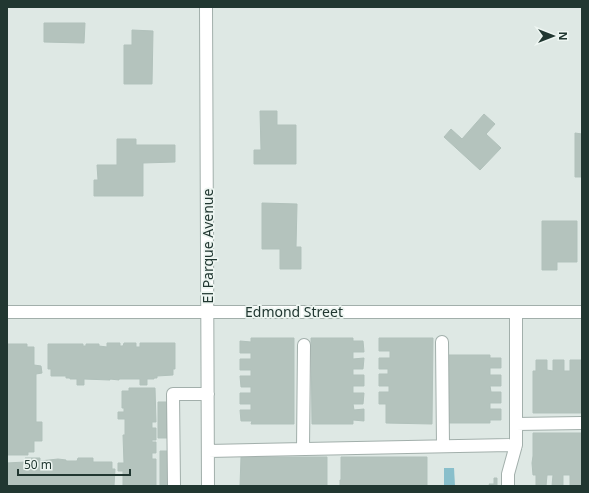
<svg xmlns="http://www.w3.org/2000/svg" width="589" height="493" viewBox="0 0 589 493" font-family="'Noto Sans',sans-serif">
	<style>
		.water { fill: #89bfcb }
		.building { fill: #b4c3bd; stroke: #b1c1bb }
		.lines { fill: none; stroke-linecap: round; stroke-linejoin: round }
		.minor-casing { stroke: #a2afab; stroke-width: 14 }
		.minor { stroke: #fff; stroke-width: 12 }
		.labels { text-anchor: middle; stroke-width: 3.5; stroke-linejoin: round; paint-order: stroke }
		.street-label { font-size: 14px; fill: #213731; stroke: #eef6f2 }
	</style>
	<rect width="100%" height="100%" fill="#dee8e4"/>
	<!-- water -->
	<path class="water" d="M444,468H454L455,486H444Z"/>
	<!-- building -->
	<path class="building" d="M44,23H85L84,43L44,42Z
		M132,30L153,31L152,84H124V45H132Z
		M260,111H277V125H296V164H254V150H261Z
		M484,114L495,124L486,134L501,148L480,170L444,137L451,129L462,139Z
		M575,133L582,134V177H575Z
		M117,139H136V145H175V162L143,163V196H94V180H98L97,165H117Z
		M262,203L297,204L296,247H301V269H280V249H262Z
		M542,221H577V262H557V270H542Z
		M251,338H294V424H251L252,421H241L240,410H251V404H240V393H251V387H241L240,376H251V370H240V359H251V353H240V341L251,342Z
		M311,338H353V341H363L364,352H353V359L364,358L363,369H353V375H364V386H353V393H364L363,404H353L354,410L364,409V421L353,420V424H312Z
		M379,338H433L432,424L386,423V404H379V392H389V386H379V374H388V369H379V358H390V351H379Z
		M107,343H120V346H123L124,343H136V347H140V343H175V369H173V375L157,376V378H154V379H147V385H140V379H119V380L110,379V380L84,379V385H77V379H70V378H66V376H51V369H48V344H83V346H86V344H99V346L107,347Z
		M7,344H27V347H34V365L41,366L42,373L36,374V422H42V441H34V452H28V455H7Z
		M448,355H490V358H501V368H490V375H501V386H490L491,392H501V403H490V409H501V420H490V423H449Z
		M536,360H547V370L553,371V360H564V371H570V360H582V413H533V371H536Z
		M129,388H155L156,422H152V428H156V440H152V442H156V453H152V459H156V486H123V471H118V463H124L123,435H125V419H118V412H124V408H122V391H129Z
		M158,402H169V438H158Z
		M533,433H582V475H581V486H570V475H563V486H552L553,475H547L546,486H536V475H533L532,463L533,456Z
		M160,451H170L169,486H160Z
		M241,457H327V486H240Z
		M341,457H427V486H340V480H341Z
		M25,458H40V461L58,459L66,460V461H77L78,458H93V462H112V469H115L114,486H7V463L25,462Z
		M494,478H497V486H490L489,484H494Z"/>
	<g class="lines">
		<defs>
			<path id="minor" d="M206,7L208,486
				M7,312H582
				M442,342L443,446
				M516,424L582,423
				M303,449L304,345
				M208,451L516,445V312
				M174,486L173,394H208
				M508,486V474L516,445"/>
		</defs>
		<!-- minor casing -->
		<use href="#minor" class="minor-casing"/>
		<!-- minor -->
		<use href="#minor" class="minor"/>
	</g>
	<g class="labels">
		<!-- street labels -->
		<g class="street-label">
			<text transform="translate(208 246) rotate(-90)" y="5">El Parque Avenue</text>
			<text x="294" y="317">Edmond Street</text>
		</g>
	</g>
	<!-- border -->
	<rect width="589" height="493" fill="none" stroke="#213731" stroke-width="16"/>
	<!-- north arrow -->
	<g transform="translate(553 36) rotate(90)" stroke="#eef6f2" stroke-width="3" paint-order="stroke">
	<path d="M0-3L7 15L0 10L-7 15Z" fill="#213731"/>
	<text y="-6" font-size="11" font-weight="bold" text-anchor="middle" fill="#213731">N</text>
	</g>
	<!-- scale -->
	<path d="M18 469v6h112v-6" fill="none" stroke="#213731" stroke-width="2"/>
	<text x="24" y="469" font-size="12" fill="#213731" stroke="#eef6f2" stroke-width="3" paint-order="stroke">50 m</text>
</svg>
